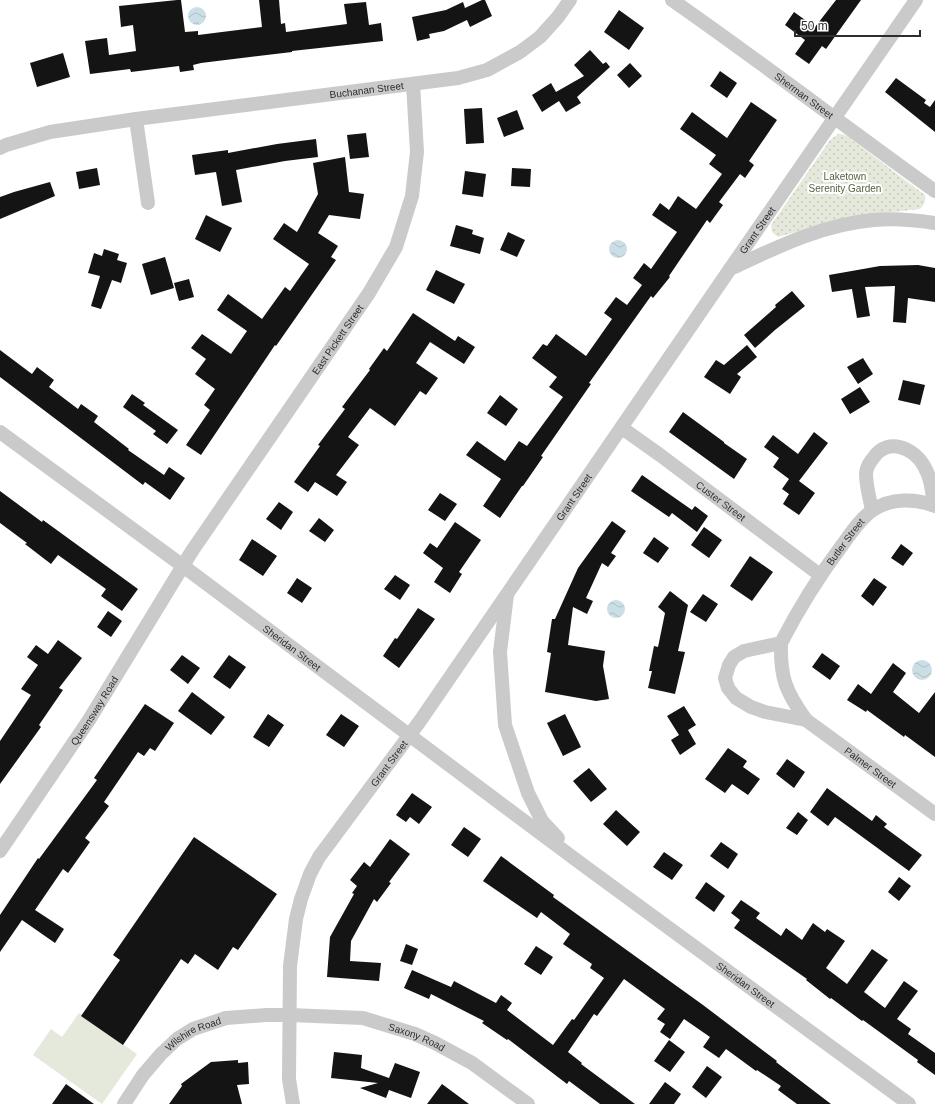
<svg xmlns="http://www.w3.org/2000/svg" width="935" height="1104" viewBox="0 0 935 1104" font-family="Helvetica,sans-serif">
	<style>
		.grass { fill: url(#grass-dots) }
		.park { fill: #e4e9dc }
		.water { fill: url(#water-waves) }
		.building { fill: #141414 }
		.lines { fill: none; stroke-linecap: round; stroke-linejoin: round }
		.street { stroke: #cacaca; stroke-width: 14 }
		.labels { text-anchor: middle; stroke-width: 4; stroke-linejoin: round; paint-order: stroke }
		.street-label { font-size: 10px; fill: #2d2d2d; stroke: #fff }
		.park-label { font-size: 10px; fill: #546340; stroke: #fff }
	</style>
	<defs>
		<pattern id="grass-dots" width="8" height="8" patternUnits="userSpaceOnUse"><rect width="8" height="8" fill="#e4e9dc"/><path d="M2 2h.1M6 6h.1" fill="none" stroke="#c4c8bd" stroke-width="1.8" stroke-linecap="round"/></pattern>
		<pattern id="water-waves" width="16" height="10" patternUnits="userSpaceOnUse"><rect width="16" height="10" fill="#cbdee6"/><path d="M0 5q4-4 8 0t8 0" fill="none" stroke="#afbfc6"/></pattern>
	</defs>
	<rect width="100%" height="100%" fill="#fff"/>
	<!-- grass -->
	<path class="grass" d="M838,134H842L847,136L925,195C926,201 924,205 920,209L867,215L820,225L778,237L772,232L771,225L830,140Z"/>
	<!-- park -->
	<path class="park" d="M79,1013L137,1054L102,1104L33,1055L51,1029L62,1037Z"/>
	<!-- water -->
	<path class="water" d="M188 16a9 9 0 1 1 18 0a9 9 0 1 1-18 0Z
		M609 249a9 9 0 1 1 18 0a9 9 0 1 1-18 0Z
		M607 609a9 9 0 1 1 18 0a9 9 0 1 1-18 0Z
		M912 670a10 10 0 1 1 20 0a10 10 0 1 1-20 0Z"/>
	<!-- building -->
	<path class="building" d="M177,0H181L185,32L198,31V35L262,27L259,0H279L281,24L285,23L286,32L347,24L344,4L366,2L369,25L381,23L383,41L292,51V52L201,63L193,65L194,70L180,72L179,66L131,72L130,69L90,74L85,41L107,38L109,55L136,51L133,25L121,27L119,6Z
		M482,0H485L492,16L470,27L467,20L444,31L429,34L430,38L417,41L412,17L446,10L463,2L465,8Z
		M836,0H861L826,49L822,46L809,64L795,54L805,40L785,25L794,12L815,27Z
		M619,10L644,28L629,50L604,32Z
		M590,50L603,64L606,62L610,67L577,97L581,103L566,112L559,101L542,112L532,95L551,83L556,92L584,76L574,65Z
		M63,53L70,77L37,87L30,63Z
		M630,63L642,76L629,88L617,75Z
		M720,71L737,83L727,98L710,86Z
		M896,78L926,100L924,103L930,107L935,100V132L885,92Z
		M751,102L777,120L749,161L754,165L745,178L740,174L719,202L723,205L710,223L707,220L669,276L670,277L653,298L651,296L589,383L591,384L541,456L543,457L523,486H522L500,518L483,506L501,479L466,455L477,441L505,461L519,441L527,446L563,397L549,387L557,377L532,358L543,344L547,346L556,334L586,356L612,319L604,313L616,297L627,305L642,285L633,278L644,263L651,269L677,232L652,215L660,203L669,210L678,196L696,209L722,174L709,164L716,155L680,129L692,112L727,138Z
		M482,108L484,143L466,144L464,109Z
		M517,110L524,129L504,137L497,118Z
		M366,133L369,157L350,159L347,135Z
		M316,139L318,157L285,161L236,170L242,202L222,206L216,172L195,175L192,155L228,150V153L277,144Z
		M345,157L349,192L364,194L360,219L329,215L318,233L338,246L331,257L336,260L276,346L275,345L201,455L186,445L210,410L204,405L215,389L195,374L206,359L191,348L202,334L231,354L247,331L217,310L228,294L262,319L285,287L290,291L309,264L273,239L284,223L297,232L318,194L313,163Z
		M97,168L100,185L79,189L76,172Z
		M512,168L531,169L530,187L511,186Z
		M465,171L486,174L483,197L462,194Z
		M50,182L55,196L0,219V197L14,192Z
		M206,215L232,228L220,252L195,239Z
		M456,225L473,230L472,234L484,238L480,254L450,246Z
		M508,232L525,240L517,257L500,250Z
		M104,249L119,254L117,260L127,263L121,283L112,280L101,309L91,306L100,276L88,273L94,253L102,256Z
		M165,257L174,288L151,295L142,264Z
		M918,265L935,268V302L908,298L906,323L893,322L895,286L865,287L870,316L857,318L852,289L832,292L829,275L880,266Z
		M436,270L465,284L454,304L426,290Z
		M189,279L194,297L179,301L174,283Z
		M792,291L805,306L775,330L755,348L744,335L776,307L775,305Z
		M413,313L455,341L458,336L475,347L464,364L430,342L416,363L438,378L426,395L420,391L395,426L370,408L348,437L359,445L336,475L347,482L337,496L315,482L308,492L294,482L320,446L318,445L345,409L342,407L370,370L369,369L384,348L387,351Z
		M747,345L757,357L737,374L741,377L730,394L704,377L716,360L724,365Z
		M0,350L32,374L37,367L54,380L49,387L78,409L81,404L98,416L94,422L129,449L128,450L164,475L169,467L185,478L170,500L145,482L143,485L0,377Z
		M863,358L873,374L858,384L847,367Z
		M903,380L925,385L920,405L898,400Z
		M860,387L870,402L850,414L841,399Z
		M132,394L145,403L143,405L178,430L167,444L153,434L156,431L123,407Z
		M500,395L518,409L506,426L487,413Z
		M683,412L724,442V443L747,459L734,479L669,432Z
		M814,432L828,443L799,481L815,493L799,515L783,504L789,494L782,489L789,479L773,467L779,458L764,447L773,435L798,454Z
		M642,475L692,510L695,506L708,516L697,532L672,513L669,517L631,491Z
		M0,491L42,522L43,520L138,589L122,611L101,596L106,589L58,555L51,564L25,544L27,543L0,523Z
		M440,493L457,504L445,521L428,510Z
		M279,502L293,512L281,530L266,519Z
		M319,518L334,530L325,542L309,531Z
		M612,521L626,531L611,553L616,556L608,567L602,563L586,598L593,601L587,614L573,607L568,645L605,651L603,666L609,699L596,701L545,692L551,653L547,652L552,619H555L578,568Z
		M455,522L481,540L459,572L462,574L450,593L434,582L443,568L423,553L430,543L437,548Z
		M704,527L722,540L709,558L691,545Z
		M654,537L669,548L658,563L643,553Z
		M252,539L277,556L263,576L239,560Z
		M901,544L913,553L903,566L891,558Z
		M750,556L773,572L752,601L730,586Z
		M395,575L410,585L400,600L384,589Z
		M297,578L312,588L302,603L287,593Z
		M874,578L887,587L873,606L861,596Z
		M670,591L688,605L678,651L685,652L675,694L648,688L652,671H649L654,646L658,647L665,613L658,607Z
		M703,594L718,604L706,622L690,612Z
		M418,608L435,619L399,668L383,656L395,638L397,639Z
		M108,611L122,621L111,637L97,627Z
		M58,640L82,658L59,688L63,690L39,725L41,727L0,784V741L31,695L21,689L38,665L27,657L36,645L48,654Z
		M822,653L840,666L830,680L812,667Z
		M182,655L200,668L188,684L170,670Z
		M229,655L246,667L230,689L213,677Z
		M893,663L906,673L893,692L919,713L935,692V757L905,735L904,737L867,710L866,712L847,700L858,684L871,694Z
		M192,692L225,717L211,735L178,711Z
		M145,704L174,723L155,751L150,748L144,756L138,752L104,802L109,806L85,838L90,842L68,873L63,869L35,910L64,929L55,943L22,920L0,952V915L38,858L39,859L97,780L94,778Z
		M684,706L696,725L688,730L696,744L680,755L671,740L679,735L667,716Z
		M268,714L284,725L269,747L253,737Z
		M341,714L359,726L344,747L326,735Z
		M565,714L581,747L563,756L547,723Z
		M728,748L747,761L743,767L760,779L748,795L732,784L725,793L705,779Z
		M787,759L805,772L794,788L776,774Z
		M589,768L607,789L591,802L573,781Z
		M827,788L872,821L876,815L887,824L884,827L922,855L909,871L835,817L828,826L810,812Z
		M412,793L432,807L419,824L410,817L406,822L396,815Z
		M616,810L640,832L627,846L603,824Z
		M798,812L808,820L797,835L786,828Z
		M464,827L481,839L468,857L451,845Z
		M194,837L277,894L238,950L233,947L218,970L195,954L188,964L181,959L123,1045L81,1016L120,960L113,955Z
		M390,839L410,854L389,882L391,883L377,902L374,899L351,941L350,961L381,963L379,981L327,977L330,937L354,894L352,893L357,886L350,880L364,862L370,867Z
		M721,842L738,854L728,869L710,856Z
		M664,852L683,865L672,880L653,867Z
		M501,856L554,895L553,897L703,1005L777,1061L776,1062L831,1104H797L778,1090L781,1086L757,1070L756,1071L726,1049L719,1058L703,1047L710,1037L684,1019L670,1039L660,1032L665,1024L657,1019L665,1009L624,979L597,1016L594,1014L568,1052L582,1063L581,1064L635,1104H600L569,1081L567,1084L508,1039L507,1040L482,1023L484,1021L431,994L429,999L404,988L412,970L451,987L454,981L496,1003L501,995L512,1003L507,1010L553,1045L572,1019L574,1020L604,978L590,968L592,964L563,944L570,934L541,912L537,918L483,881Z
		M899,877L911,886L899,901L888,892Z
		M706,882L725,896L714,912L695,898Z
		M741,900L760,913L756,918L781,936L786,928L802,940L813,923L825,932L827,929L845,941L826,968L847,984L872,949L888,960L864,992L885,1008L904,981L918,991L897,1019L911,1029L908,1034L935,1053V1075L917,1062L918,1060L863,1020L862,1021L831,998L830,999L806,980L807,979L734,928L740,920L731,913Z
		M406,944L418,949L412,965L400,961Z
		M536,946L553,957L541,975L524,964Z
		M669,1040L685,1052L670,1072L654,1061Z
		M334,1052L362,1055L361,1068L389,1078L395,1063L420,1072L411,1098L389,1090L386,1098L360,1088L378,1083L331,1078Z
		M238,1060V1063L248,1062L249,1084L237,1085L242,1104H169L182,1086L181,1084L211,1062Z
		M707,1066L722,1077L706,1098L692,1087Z
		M665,1082L681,1094L674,1104H649Z
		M66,1084L94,1104H52Z
		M442,1084L469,1104H427Z"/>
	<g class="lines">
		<!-- street -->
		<g class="street">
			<path id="s1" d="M672,0C761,62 847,128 935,191"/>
			<path d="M136,119L148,203"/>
			<path id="s2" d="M0,148L6,145L50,132L136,119L458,78L487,70L520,52L540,37L558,17L570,0"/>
			<path d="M730,269C775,248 823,224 874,220C894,218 915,220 935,223"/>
			<path id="s3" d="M622,428L660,455L820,575"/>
			<path id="s4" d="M0,432L183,566L583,865L909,1104"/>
			<path d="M872,510C870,499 866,486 866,474C866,467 870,462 874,457C888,437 914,448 924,466C931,478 933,492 933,505"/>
			<path d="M507,595L500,652L505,725L528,793L542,821L558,838"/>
			<path id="s5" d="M781,643C780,678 786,692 806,720L935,814"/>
			<path id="s6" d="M806,720L765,712L751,707L736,698L728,688L725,678L729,665L734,657L744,651L781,643C799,608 819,576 843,544C851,533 861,518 873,510C891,498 915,498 935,506"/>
			<path id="s7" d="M0,851L89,720L192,551L369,293L396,247L412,196L417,152L413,84"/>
			<path id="s8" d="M124,1104L143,1075L161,1054L177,1039L193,1029L226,1018L266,1015H290L363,1018L415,1034L435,1043L472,1063L528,1104"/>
			<path id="s9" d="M293,1104L289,1079L290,966L296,919L301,899L310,874L319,857L420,721L730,269L916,0"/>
		</g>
	</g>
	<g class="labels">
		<!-- street labels -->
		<g class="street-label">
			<text dy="4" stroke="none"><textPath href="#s2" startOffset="372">Buchanan Street</textPath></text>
			<text dy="4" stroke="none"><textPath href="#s1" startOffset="163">Sherman Street</textPath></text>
			<text dy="4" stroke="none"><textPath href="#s9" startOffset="1017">Grant Street</textPath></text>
			<text dy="4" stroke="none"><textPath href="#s7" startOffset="613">East Pickett Street</textPath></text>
			<text dy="4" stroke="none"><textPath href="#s9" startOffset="693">Grant Street</textPath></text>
			<text dy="4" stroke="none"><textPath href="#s3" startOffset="123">Custer Street</textPath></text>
			<text dy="4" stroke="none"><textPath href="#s6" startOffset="290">Butler Street</textPath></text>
			<text dy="4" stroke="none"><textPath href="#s4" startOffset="363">Sheridan Street</textPath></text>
			<text dy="4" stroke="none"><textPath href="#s7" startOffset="169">Queensway Road</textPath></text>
			<text dy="4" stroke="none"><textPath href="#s9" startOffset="369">Grant Street</textPath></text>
			<text dy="4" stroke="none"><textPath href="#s5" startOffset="163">Palmer Street</textPath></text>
			<text dy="4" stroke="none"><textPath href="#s4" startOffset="928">Sheridan Street</textPath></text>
			<text dy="4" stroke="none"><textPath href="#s8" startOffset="101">Wilshire Road</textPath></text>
			<text dy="4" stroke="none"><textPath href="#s8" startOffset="332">Saxony Road</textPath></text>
		</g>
		<!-- park labels -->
		<g class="park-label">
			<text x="845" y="180">Laketown<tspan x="845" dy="12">Serenity Garden</tspan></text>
		</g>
	</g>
	<!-- scale -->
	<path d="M795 30v6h125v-6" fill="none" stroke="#2d2d2d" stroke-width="2"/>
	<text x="801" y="30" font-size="12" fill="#2d2d2d" stroke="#ffffff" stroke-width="3" paint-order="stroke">50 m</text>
</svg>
